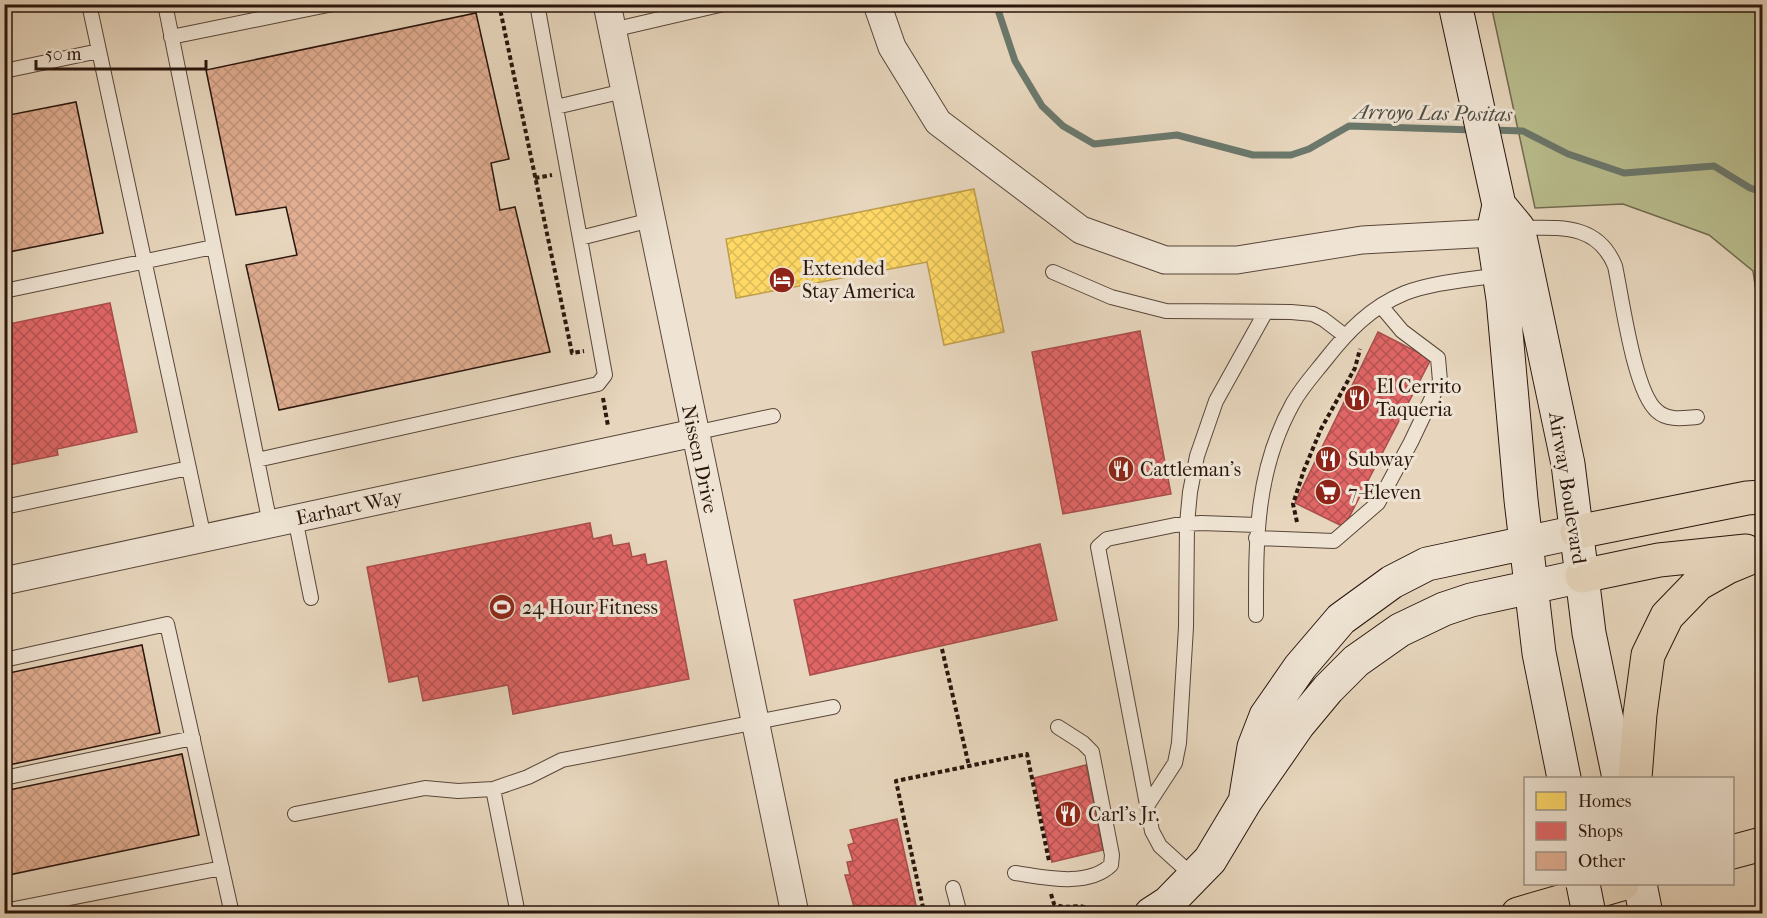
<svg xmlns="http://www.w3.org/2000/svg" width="1767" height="918" viewBox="0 0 1767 918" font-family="'IM FELL French Canon',serif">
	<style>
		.grass { fill: #b9bd8e; stroke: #726a4e; stroke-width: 1.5 }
		.homes { fill: url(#homes-cross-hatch); stroke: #bf9e4b; stroke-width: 1.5 }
		.shops { fill: url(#shops-cross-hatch); stroke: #a94e4b; stroke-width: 1.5 }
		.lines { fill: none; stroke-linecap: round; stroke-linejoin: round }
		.stream { stroke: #6b786c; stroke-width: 7 }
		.building { fill: url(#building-cross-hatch); stroke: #2a160d; stroke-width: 1.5 }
		.lane-casing { stroke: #594639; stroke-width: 16 }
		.street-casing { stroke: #594639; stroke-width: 29 }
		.secondary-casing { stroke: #2a160d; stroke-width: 35 }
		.highway-casing { stroke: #2a160d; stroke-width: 35 }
		.path { stroke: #2a160d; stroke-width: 4; stroke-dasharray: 4.5 3; stroke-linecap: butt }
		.lane { stroke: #efe4d4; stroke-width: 14 }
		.street { stroke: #efe4d4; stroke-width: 27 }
		.secondary { stroke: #efe4d4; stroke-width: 33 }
		.highway { stroke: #e7d6bd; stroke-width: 33 }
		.secondary-bridge-casing { stroke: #2a160d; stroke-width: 35; stroke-linecap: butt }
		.secondary-bridge { stroke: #efe4d4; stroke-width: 33 }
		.labels { text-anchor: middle; stroke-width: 6; stroke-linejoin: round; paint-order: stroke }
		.poi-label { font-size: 20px; fill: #2a160d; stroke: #efe4d4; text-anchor: start }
		.street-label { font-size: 20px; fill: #2a160d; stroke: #efe4d4 }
		.water-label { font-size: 21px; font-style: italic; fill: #504f45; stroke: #efe4d4 }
	</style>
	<defs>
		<pattern id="homes-cross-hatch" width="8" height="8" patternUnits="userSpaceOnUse" patternTransform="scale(1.5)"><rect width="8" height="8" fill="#ffd966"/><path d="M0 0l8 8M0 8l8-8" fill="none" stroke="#dbba57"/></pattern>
		<pattern id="shops-cross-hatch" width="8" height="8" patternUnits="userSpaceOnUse" patternTransform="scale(1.5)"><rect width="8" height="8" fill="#e06666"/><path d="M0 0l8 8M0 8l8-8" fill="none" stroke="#b65352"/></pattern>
		<pattern id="building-cross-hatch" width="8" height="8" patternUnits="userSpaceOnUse" patternTransform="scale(1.5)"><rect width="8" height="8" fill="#e1ae92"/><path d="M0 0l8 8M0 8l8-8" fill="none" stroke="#c1957d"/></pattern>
	</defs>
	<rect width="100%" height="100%" fill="#e7d6bd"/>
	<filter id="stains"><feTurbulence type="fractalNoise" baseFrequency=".00333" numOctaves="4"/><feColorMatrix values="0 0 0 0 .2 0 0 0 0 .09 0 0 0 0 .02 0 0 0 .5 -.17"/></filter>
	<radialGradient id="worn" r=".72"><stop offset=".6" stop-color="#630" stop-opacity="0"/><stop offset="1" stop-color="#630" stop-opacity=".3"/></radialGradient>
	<!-- grass -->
	<path class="grass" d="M1491,5H1762V333L1753,271L1709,235L1623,204L1535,208Z"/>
	<!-- homes -->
	<path class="homes" d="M974,189L1004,332L944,345L927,262L736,298L726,239Z"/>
	<!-- shops -->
	<path class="shops" d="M110,303L137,432L57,449L58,455L4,466V325Z
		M1140,331L1171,494L1063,514L1032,352Z
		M1378,332L1431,359L1344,527L1295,503Z
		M590,523L593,539L611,535L613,546L629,543L632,557L645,554L647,565L666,561L689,679L513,714L508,685L423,701L418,676L389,682L367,567Z
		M1040,544L1057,620L810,675L794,600Z
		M1086,765L1103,850L1052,862L1034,778Z
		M897,819L917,910L902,914L863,913L861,906L854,907L845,875H850L847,862L853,861L848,845L854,843L850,830Z"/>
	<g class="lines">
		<!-- stream -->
		<path class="stream" d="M996,4L1015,61L1042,106L1063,126L1094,144L1177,135L1253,155H1291L1309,149L1349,126L1474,130
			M1491,130L1523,131L1568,154L1624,173L1714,166L1750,188L1762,192"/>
	</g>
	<!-- building -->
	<path class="building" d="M476,13L509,159L491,163L500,210L515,207L550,352L279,410L246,265L297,255L286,207L236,215L206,70Z
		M76,102L103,233L4,253V116Z
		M142,645L160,733L4,766V674Z
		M182,754L199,835L4,876V791Z"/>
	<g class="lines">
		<defs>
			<path id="lane" d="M89,4L204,538
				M165,4L270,524
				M612,30L724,4
				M171,37L333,4
				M4,71L99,51
				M556,107L624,91
				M1518,228C1558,228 1597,222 1615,266C1622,298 1634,392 1657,411C1668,421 1683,418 1697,417
				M580,238L651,220
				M1053,272L1111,297L1166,311L1291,312L1313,314L1323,319L1344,335
				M4,291L213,247
				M694,433L773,416
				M257,460L598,384L605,375L537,4
				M4,507L189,468
				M295,518L311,598
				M1256,538L1334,541L1378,503L1411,442L1440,381L1438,358L1402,331L1381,306
				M1256,615C1256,540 1255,471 1293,403C1302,387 1315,373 1326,359C1348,331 1371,307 1405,293C1434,282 1468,280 1499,275
				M4,660L167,624L232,914
				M4,778L193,738
				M493,789L518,914
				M1147,806L1175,763L1179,743L1186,627L1187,524L1190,492L1197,456L1216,401L1265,313
				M295,814L425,788L458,791L493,789L528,777L562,760L833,707
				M1015,873C1043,877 1087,888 1111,865L1112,855L1092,752L1083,743L1058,727
				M1193,876L1160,846L1152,831L1098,547L1107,539L1175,525L1201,523L1257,525
				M953,888L960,914
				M4,911L222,868"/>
			<path id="street" d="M607,4L795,914
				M877,4L892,47L938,122L1081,230L1165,260H1237L1362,240L1493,233
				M4,581L694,433"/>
			<path id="secondary" d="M1455,4L1499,205L1493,233L1503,299L1521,500L1539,653L1564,778
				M1499,205L1518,228L1522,246L1568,464L1589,633L1619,778
				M1246,796L1254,747L1266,716L1300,667L1341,619L1392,582L1427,564L1577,532
				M1640,884L1646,914
				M1151,914L1168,903L1210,860L1246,800L1298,725L1328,689L1356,661L1400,630L1444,609L1471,600L1582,576"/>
			<path id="highway" d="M1577,532L1747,498L1762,497
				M1582,576L1659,560L1746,551
				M1635,778L1640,714L1648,655L1667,616L1698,584L1728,567L1762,553
				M1732,852L1762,844
				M1518,914L1622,884"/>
		</defs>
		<!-- lane casing -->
		<use href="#lane" class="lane-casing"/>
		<!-- street casing -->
		<use href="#street" class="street-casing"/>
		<!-- secondary casing -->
		<use href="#secondary" class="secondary-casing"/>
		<!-- highway casing -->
		<use href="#highway" class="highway-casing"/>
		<!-- path -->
		<path class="path" d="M499,4L572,353L584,351
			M535,178L552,175
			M603,398L608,426
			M1297,522L1293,504L1304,470L1321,429L1355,368L1360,349
			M942,649L969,766
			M1051,894L1054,904C1069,911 1076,902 1088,909L1089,914
			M942,908L924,912L896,781L1027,754L1049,861"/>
		<!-- lane -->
		<use href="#lane" class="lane"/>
		<!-- street -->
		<use href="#street" class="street"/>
		<!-- secondary -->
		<use href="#secondary" class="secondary"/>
		<!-- highway -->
		<use href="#highway" class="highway"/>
		<defs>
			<path id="secondary-bridge" d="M1583,884L1589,914"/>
		</defs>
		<!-- secondary-bridge casing -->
		<use href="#secondary-bridge" class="secondary-bridge-casing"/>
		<!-- secondary-bridge -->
		<use href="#secondary-bridge" class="secondary-bridge"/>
	</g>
	<!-- icons -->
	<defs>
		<symbol id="hotel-disc" viewBox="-11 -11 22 22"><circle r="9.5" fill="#8f2418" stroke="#efe4d4"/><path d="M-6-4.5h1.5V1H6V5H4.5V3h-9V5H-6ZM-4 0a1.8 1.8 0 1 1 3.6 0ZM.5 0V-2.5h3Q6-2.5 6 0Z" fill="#fff"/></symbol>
		<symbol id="restaurant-disc" viewBox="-11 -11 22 22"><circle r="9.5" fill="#8f2418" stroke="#efe4d4"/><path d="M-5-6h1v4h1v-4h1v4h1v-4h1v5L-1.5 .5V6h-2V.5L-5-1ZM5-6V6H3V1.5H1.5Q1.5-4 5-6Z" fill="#fff"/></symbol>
		<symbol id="supermarket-disc" viewBox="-11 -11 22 22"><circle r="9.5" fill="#8f2418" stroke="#efe4d4"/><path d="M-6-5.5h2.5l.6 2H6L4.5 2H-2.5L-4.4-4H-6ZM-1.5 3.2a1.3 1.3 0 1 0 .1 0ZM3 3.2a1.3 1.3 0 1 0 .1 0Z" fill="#fff"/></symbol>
		<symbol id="stadium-disc" viewBox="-11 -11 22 22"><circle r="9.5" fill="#8f2418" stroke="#efe4d4"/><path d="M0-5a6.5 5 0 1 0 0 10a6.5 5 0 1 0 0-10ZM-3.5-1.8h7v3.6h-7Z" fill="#fff"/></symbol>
	</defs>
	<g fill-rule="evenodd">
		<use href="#hotel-disc" x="767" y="265" width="30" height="30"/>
		<use href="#restaurant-disc" x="1342" y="383" width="30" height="30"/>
		<use href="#restaurant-disc" x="1313" y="444" width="30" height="30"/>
		<use href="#restaurant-disc" x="1106" y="454" width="30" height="30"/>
		<use href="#supermarket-disc" x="1313" y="477" width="30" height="30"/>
		<use href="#stadium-disc" x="487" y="592" width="30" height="30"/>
		<use href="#restaurant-disc" x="1053" y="799" width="30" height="30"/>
	</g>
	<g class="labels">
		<!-- poi labels -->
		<g class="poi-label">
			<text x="802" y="275">Extended<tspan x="802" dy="23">Stay America</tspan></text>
			<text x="1376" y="393">El Cerrito<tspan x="1376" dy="23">Taqueria</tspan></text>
			<text x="1348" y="466">Subway</text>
			<text x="1140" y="476">Cattleman's</text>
			<text x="1348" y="499">7-Eleven</text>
			<text x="522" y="614">24 Hour Fitness</text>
			<text x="1088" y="821">Carl's Jr.</text>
		</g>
		<!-- street labels -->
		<g class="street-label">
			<text transform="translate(700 459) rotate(78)" y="7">Nissen Drive</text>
			<text transform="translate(1568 488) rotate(81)" y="7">Airway Boulevard</text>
			<text transform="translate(349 507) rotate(-12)" y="7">Earhart Way</text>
		</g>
		<!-- water labels -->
		<g class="water-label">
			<text transform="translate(1433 113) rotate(1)" y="7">Arroyo Las Positas</text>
		</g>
	</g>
	<!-- margin -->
	<rect width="1767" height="918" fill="none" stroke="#e7d6bd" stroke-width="24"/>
	<rect x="6" y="6" width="1755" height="906" fill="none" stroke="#2a160d" stroke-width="3"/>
	<rect x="12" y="12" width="1743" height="894" fill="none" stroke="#2a160d" stroke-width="1.5"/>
	<!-- legend -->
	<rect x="1524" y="777" width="210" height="108" fill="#efe4d4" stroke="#a09284" stroke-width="1.5"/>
	<rect x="1536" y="792" width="30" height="18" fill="#ffd966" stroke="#a09284" stroke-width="1.5"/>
	<text x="1578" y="807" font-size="18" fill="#2a160d">Homes</text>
	<rect x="1536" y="822" width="30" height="18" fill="#e06666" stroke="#a09284" stroke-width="1.5"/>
	<text x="1578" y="837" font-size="18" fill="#2a160d">Shops</text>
	<rect x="1536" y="852" width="30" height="18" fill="#e1ae92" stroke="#a09284" stroke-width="1.5"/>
	<text x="1578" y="867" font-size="18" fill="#2a160d">Other</text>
	<!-- scale -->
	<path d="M36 60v9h170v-9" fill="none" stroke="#2a160d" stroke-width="3"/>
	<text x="45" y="60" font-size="18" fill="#2a160d" stroke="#efe4d4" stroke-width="4.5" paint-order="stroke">50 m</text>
	<rect width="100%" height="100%" filter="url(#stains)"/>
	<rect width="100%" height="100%" fill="url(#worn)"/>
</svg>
